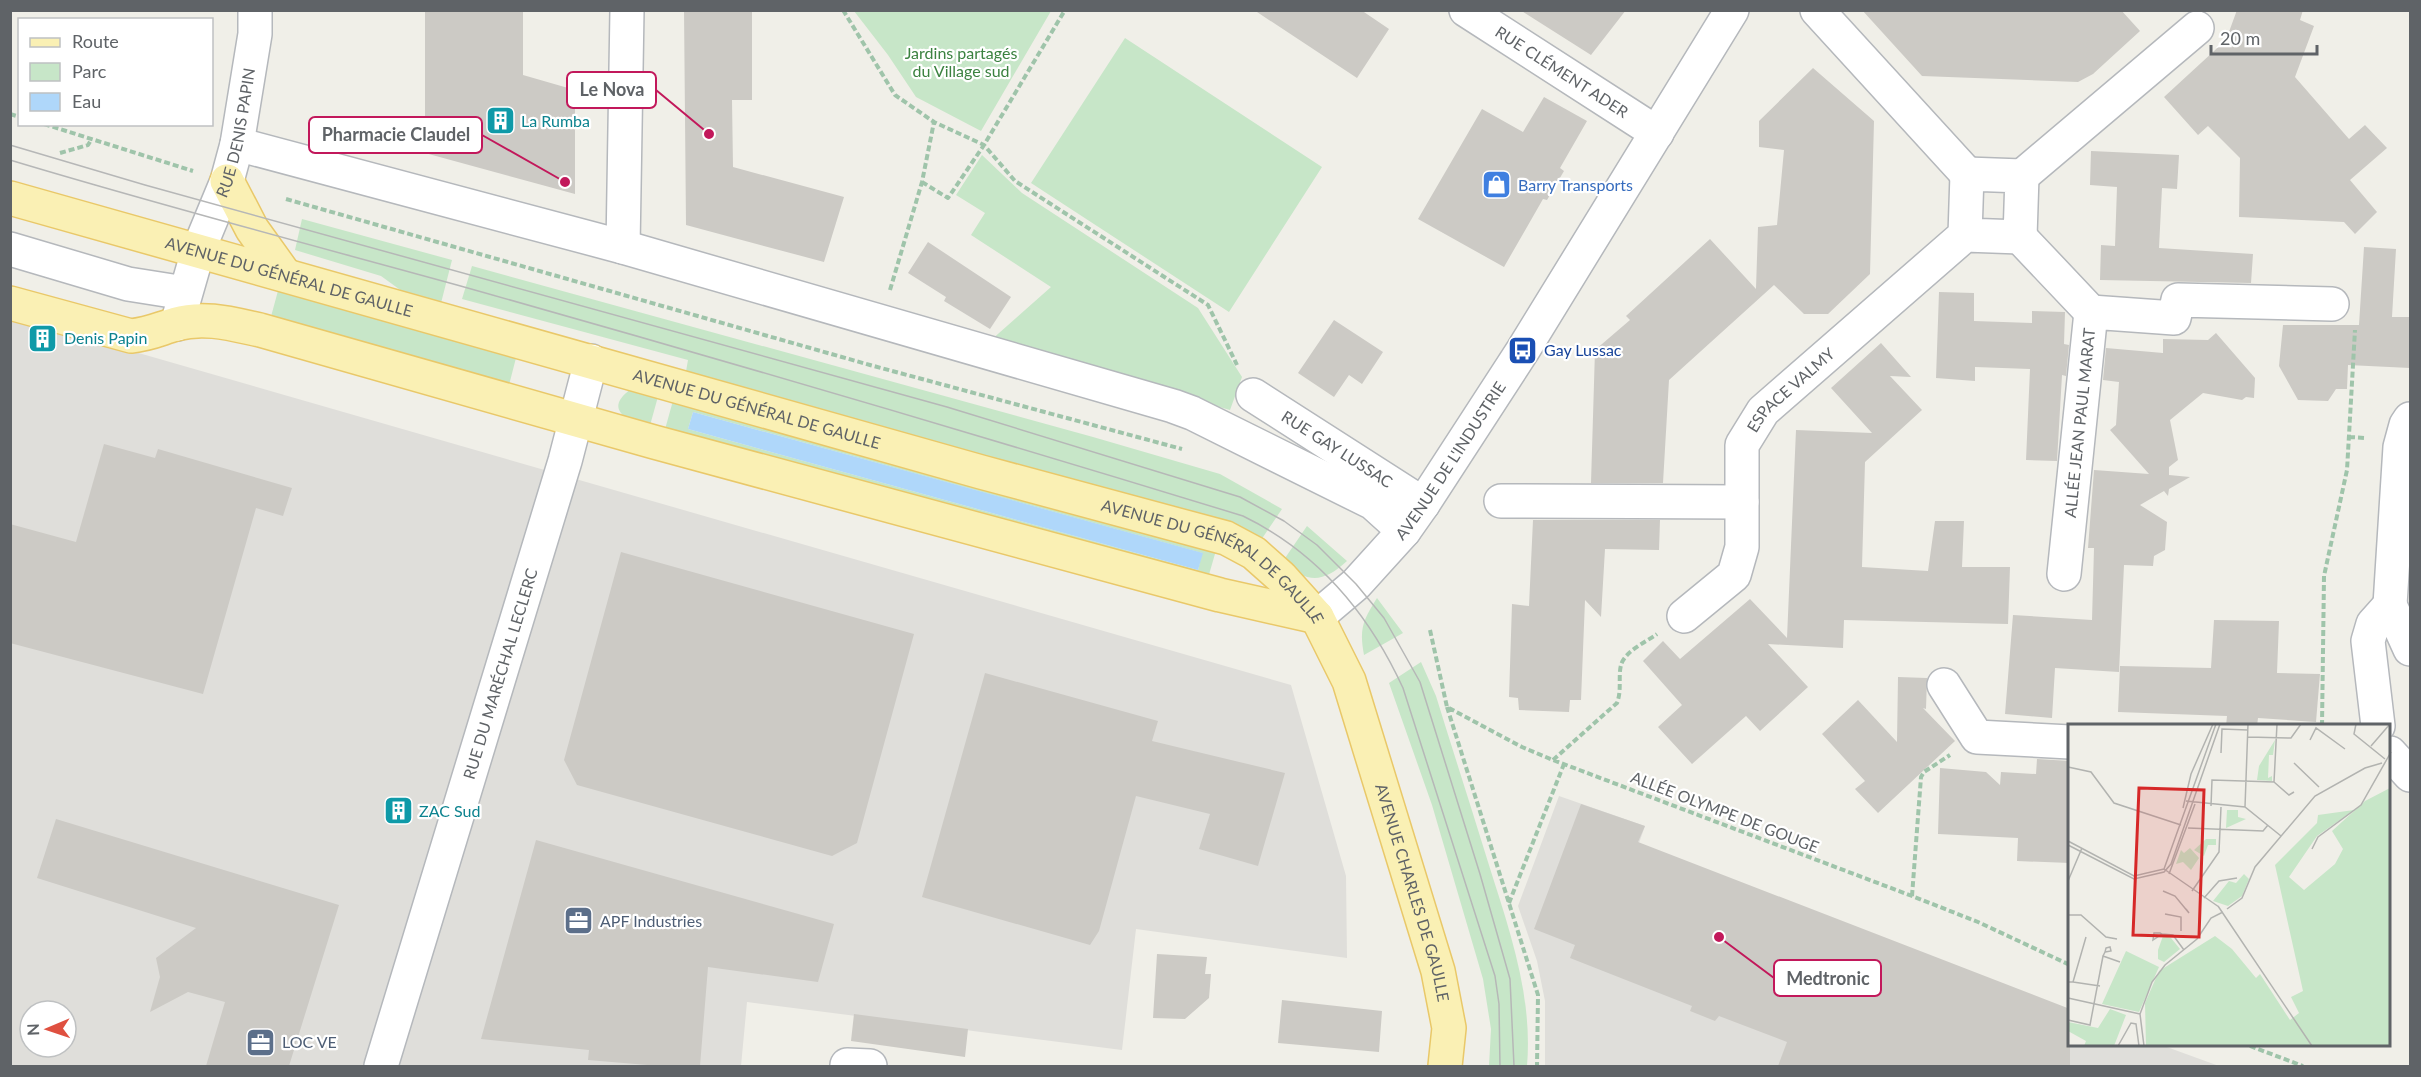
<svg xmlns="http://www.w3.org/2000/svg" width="2421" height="1077" viewBox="0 0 2421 1077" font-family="Lato,sans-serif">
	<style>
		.industrial { fill: #dfdeda; fill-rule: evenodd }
		.green { fill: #c7e6c8; fill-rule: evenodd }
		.water { fill: #afd7fa }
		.building { fill: #cccac5 }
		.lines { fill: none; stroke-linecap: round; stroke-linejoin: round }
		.minor-casing { stroke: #b5b8bc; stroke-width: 36 }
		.major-casing { stroke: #e9c869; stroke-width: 36 }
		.path { stroke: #9fc4aa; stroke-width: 4; stroke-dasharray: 6 3; stroke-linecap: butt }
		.minor { stroke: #fff; stroke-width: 33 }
		.major { stroke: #faf0b4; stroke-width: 33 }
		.tram { stroke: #b6b7b7; stroke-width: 1.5 }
		.labels { text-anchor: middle; stroke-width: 4.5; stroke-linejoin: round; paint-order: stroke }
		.park-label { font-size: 16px; fill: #3b8240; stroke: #fff }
		.street-label { font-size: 16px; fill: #5f6367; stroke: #fff }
		.culture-label { font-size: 16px; fill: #0d838f; stroke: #fff; text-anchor: start }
		.shop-label { font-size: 16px; fill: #366cbe; stroke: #fff; text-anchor: start }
		.transit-label { font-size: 16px; fill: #164399; stroke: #fff; text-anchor: start }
		.service-label { font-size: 16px; fill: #4e5e75; stroke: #fff; text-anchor: start }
		.inset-road { fill: none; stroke: #b2b3b0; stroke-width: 1.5 }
		.view { fill: #d62828; fill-opacity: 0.15; stroke: #d62828; stroke-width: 3 }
		.inset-edge { fill: none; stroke: #5f6367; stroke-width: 3 }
		.leader { fill: none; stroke: #c2185b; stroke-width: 2 }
		.callout-dot { fill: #c2185b; stroke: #fff; stroke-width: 2 }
		.callout { fill: #fff; stroke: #c2185b; stroke-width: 2 }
		.callout-label { font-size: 18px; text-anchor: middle; font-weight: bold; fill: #5f6367 }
	</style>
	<rect width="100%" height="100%" fill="#f0efe8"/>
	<!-- industrial -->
	<path class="industrial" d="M10,316L1291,685L1346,876L1347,958L1136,929L1122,1050L747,1002L741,1066H11ZM30,1011H66V1047H30Z
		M1559,796L1645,826L1639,843L2070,1046H2164L2219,1066H1545V1001L1537,961L1518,906Z"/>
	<!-- green -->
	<path class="green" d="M854,11H1051L981,131L916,97L888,55Z
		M1125,38L1322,167L1229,312L1031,183Z
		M982,155L1022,193L1198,308L1242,377L1230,410L990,341L1051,287L971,235L985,213L956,195Z
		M302,219L452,260L440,307L410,297L381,276L295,250Z
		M472,266L1093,437L1220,474L1282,509L1259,543L685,377L688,360L462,299Z
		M279,287L517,354L508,389L269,324Z
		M631,389L659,393L649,429C629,421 602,410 631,389Z
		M674,397L1217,547L1208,578L664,433ZM693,412L1202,553L1198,570L688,429Z
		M1307,526L1347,561C1322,584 1309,582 1281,564Z
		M1377,598L1403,633L1364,655C1359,629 1363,620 1377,598Z
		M1421,662L1436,696C1453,751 1471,807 1488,862C1509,929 1533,995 1527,1066H1489L1491,1029L1483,979L1432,805L1389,683Z"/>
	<!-- water -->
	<path class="water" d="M693,412L1203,553L1198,570L688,429Z"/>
	<!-- building -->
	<path class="building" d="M425,10H523V75L575,90V194L425,153Z
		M684,10H752V100H732L733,167L844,197L824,262L686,225Z
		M1254,10H1361L1389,29L1357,78Z
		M1520,10H1626L1591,55Z
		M1862,10H2121L2140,31L2093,74L2078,82L1922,76Z
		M2237,10H2303L2300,20L2314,26L2295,77L2349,139L2365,125L2387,148L2350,180L2377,212L2355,234L2344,222L2239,217L2240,158L2208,126L2198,135L2164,97L2226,40Z
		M1813,68L1874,121L1870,274L1828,314H1804L1774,285L1669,380L1663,483H1591L1595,350L1630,320L1626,316L1710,239L1756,289L1758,227L1777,225L1784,150L1759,147V121Z
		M1544,97L1587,121L1560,168L1564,171L1547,200L1543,199L1504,267L1418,219L1482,109L1523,132Z
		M2091,151L2179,155L2177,189L2162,188L2159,248L2253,254L2251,283L2100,280L2101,245L2115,246L2117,187L2090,185Z
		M928,242L1011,297L990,329L944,301L946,297L908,273Z
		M2364,247L2396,249L2392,317H2410V368L2348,365L2347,389H2336L2328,401L2298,400L2279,366L2283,325H2359Z
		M1939,292L1974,293V321L2032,323V311L2065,312L2064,344L2069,345L2066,376L2062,375L2057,461L2026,460L2030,369L1975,367V381L1936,378Z
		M1334,320L1383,352L1362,384L1349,375L1334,397L1298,373Z
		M2216,333L2255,378L2254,398L2246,397L2242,400L2203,393L2170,420L2178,460L2169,467V475L2190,477L2169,489L2168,496L2164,491L2140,505L2167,522L2165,550L2154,556L2153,566L2124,565L2119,672L2055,668L2052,718L2005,714L2013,615L2092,620L2094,548H2088L2094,470L2149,474L2110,430L2116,425L2119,382L2103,380L2106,348L2163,353V339L2208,340Z
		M1881,343L1911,377L1890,376L1922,410L1865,462L1862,567L1928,571L1935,521H1964L1962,567H2010L2008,624L1844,620L1843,648L1768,644L1808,687L1760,731L1746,716L1692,764L1658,727L1682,705L1643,661L1663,641L1680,659L1750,599L1787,638L1796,430L1872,433L1831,388Z
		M104,444L155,458L158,449L292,488L283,516L256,508L203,694L10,643V524L76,542Z
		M1533,520H1660L1659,550L1605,549L1601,617L1585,600L1581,700H1570L1569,712L1519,710L1518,698L1509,697L1512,604L1529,606Z
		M621,552L914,634L857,843L832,856L577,785L564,760Z
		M2214,620L2279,621L2277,673L2320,674L2316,722L2258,718L2257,726H2226L2227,716L2118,712L2120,666L2211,668Z
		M985,673L1158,721L1152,741L1285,773L1258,866L1199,849L1210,814L1136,796L1099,931L1090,945L922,897Z
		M1898,677L1927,678L1926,709L1923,708L1955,741L1878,813L1855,789L1865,781L1822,734L1858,700L1897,742Z
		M2037,759L2070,761V863L2017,861L2018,838L1938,834L1940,768L1986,772L2000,785L2001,772L2036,774Z
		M1581,804L1645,826L1638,842L2070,1009V1066H1778L1787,1042L1719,1016L1715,1021L1690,1011L1692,1006L1570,958L1575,945L1534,929Z
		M56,819L339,905L289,1066H206L225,1002L188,992L150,1012L160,977L156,958L196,928L37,878Z
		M536,840L834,924L818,982L708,967L700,1066H659L588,1060L589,1050L481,1039Z
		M1157,954L1207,957L1205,974H1211L1209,998L1185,1019L1153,1018Z
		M1282,1000L1382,1011L1379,1052L1278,1043Z
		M854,1014L968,1029L965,1057L851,1041Z"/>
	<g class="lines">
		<defs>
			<g id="minor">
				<path id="s1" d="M1466,10L1657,133"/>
				<path d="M1817,10L1967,174"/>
				<path d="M237,144L623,247L1173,406L1192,413L1373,503L1404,531"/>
				<path d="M2022,176L2197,28"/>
				<path d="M2020,237L2091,312"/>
				<path d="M623,247L627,10"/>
				<path d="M10,249L128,284L185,293"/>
				<path id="s2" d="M177,324L198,251L227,181L237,144L255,34V10"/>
				<path id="s3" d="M1253,395L1423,504"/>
				<path d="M1501,501L1742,502"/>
				<path id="s4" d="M2064,574L2091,312L2174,318L2178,300L2332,304"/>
				<path d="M2390,605L2400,447L2406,425L2410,419"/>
				<path id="s5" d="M1684,616L1734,575L1742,547V445L1763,411L1965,235L2020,237L2022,176L1967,174L1965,235"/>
				<path id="s6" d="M1317,617L1356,584L1404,531L1423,504L1523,350L1732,10"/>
				<path d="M1944,685L1977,737L2070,742"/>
				<path d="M2378,726L2368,641L2373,624L2390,605L2410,649"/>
				<path d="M2390,753L2410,775"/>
				<path d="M847,1065L870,1066"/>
				<path id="s7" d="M381,1066L565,461L591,361"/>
			</g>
			<g id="major">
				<path d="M227,181L252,229L285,275"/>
				<path id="s8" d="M10,198L981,472L1226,538L1254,553L1281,577L1317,617L1349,681L1438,971L1449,1028L1445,1066"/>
				<path d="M10,303L131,336C150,334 159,329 176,324C205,316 232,324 260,330L654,442L1220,595L1317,617"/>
			</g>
		</defs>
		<!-- minor casing -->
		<use href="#minor" class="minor-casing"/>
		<!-- major casing -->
		<use href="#major" class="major-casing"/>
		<!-- path -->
		<path class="path" d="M843,10L895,95L934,122L984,145L1015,181L1208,305L1237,365
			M10,114L20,117
			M44,124L193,171
			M60,153L88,145L91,140
			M922,182L948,198L984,145L1065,10
			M286,199L870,365L1182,449
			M890,290L922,182L934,122
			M2349,437L2366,438
			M1430,630L1447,707L1522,747L1553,760L1912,896L1978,922L2070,965
			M1447,707L1538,995L1537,1066
			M2322,726L2324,576L2347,470L2355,330
			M1553,760L1617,703C1622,690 1618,677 1621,665C1625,651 1646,642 1657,634
			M1912,896L1921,777L1924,772L1950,755
			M1509,903L1564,764
			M2250,1046L2303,1066"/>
		<!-- minor -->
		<use href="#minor" class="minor"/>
		<!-- major -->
		<use href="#major" class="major"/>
		<!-- tram -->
		<path class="tram" d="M10,145L145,185L947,407L1240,497L1284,521L1317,545L1356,584L1384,618L1420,682L1480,874L1510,979L1514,1066
			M10,160C159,205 308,244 457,285C720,359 982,436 1243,516C1317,552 1369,614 1403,688L1495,976L1499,1004L1500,1066"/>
	</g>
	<!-- icons -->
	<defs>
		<symbol id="building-square" viewBox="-11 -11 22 22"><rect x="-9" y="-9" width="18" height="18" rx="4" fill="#0f9aa8" stroke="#fff"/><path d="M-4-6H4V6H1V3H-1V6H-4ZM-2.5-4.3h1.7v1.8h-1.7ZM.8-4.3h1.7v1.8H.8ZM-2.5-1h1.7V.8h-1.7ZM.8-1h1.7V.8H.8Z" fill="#fff"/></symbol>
		<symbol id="shop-square" viewBox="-11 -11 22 22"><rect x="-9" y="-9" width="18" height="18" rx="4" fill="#3f7fe0" stroke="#fff"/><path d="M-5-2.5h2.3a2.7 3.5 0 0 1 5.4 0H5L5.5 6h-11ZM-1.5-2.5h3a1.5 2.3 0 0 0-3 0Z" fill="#fff"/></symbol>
		<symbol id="bus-square" viewBox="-11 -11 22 22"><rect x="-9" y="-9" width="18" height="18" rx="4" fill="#1a4fb4" stroke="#fff"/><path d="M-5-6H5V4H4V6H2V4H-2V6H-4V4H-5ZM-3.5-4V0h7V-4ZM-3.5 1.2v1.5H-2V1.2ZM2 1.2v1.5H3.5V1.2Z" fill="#fff"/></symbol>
		<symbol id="office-square" viewBox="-11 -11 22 22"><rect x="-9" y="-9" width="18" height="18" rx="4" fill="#5c6f8a" stroke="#fff"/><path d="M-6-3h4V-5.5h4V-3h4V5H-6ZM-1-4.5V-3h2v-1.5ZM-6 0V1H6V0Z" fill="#fff"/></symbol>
	</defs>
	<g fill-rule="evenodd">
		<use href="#building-square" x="484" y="104" width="33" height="33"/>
		<use href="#shop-square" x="1480" y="168" width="33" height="33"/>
		<use href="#building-square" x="26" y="322" width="33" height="33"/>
		<use href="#bus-square" x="1506" y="334" width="33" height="33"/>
		<use href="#building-square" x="382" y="794" width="33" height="33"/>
		<use href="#office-square" x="562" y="904" width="33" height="33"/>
		<use href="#office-square" x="244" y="1026" width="33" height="33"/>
	</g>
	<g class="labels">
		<!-- park labels -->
		<g class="park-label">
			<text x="961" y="59">Jardins partagés<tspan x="961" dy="18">du Village sud</tspan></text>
		</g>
		<!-- street labels -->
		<g class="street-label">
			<text dy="6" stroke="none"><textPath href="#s1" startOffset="114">RUE CLÉMENT ADER</textPath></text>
			<text dy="6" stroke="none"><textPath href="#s2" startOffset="201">RUE DENIS PAPIN</textPath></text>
			<text dy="6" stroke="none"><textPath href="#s8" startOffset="290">AVENUE DU GÉNÉRAL DE GAULLE</textPath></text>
			<text dy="6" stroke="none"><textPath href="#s5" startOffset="270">ESPACE VALMY</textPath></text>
			<text dy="6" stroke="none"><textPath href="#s8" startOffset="776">AVENUE DU GÉNÉRAL DE GAULLE</textPath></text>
			<text dy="6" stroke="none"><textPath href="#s4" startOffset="152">ALLÉE JEAN PAUL MARAT</textPath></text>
			<text dy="6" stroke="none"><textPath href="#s3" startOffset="100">RUE GAY LUSSAC</textPath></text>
			<text dy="6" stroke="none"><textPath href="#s6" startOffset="207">AVENUE DE L'INDUSTRIE</textPath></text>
			<text dy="6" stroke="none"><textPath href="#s8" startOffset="1262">AVENUE DU GÉNÉRAL DE GAULLE</textPath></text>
			<text dy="6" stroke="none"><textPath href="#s7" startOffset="410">RUE DU MARÉCHAL LECLERC</textPath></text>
			<text transform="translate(1725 812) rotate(21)" y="6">ALLÉE OLYMPE DE GOUGE</text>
			<text dy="6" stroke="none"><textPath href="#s8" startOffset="1677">AVENUE CHARLES DE GAULLE</textPath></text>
		</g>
		<!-- culture labels -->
		<g class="culture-label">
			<text x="521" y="127">La Rumba</text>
			<text x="64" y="344">Denis Papin</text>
			<text x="419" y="817">ZAC Sud</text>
		</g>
		<!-- shop labels -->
		<g class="shop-label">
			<text x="1518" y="191">Barry Transports</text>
		</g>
		<!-- transit labels -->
		<g class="transit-label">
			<text x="1544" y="356">Gay Lussac</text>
		</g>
		<!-- service labels -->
		<g class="service-label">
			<text x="600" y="927">APF Industries</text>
			<text x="282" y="1048">LOC VE</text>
		</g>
	</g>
	<!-- overview -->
	<g transform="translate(2068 724)">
		<rect width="322" height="322" fill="#f0efe8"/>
		<path d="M207,16L205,31H201L200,54L204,52V57L189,56L191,42ZM322,64V322H78L77,279L91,247L147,212L164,225L188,254L192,250L222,296L231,289L223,273L235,267L207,141L249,99L250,91L286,86L249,112L221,153L236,166L267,140L275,125L264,107L297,77ZM159,86H170V93L178,95L158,104ZM138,115H148V121H140L136,132L126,126ZM122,124L131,134L123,146L115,138L108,140L113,126L116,129ZM176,150L181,155L174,172L160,182L145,177L161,157L168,159ZM95,212L103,214L112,225L96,238L90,235V226ZM58,227L91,243L71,288L34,280ZM42,285L58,291L46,322H16L18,317L0,307V298L30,304Z" fill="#c7e6c8"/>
		<path class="inset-road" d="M288,0L286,10L317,35M180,13L223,14L233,0M242,16L248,4L277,25M303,22L322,0M153,29L154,5L180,6M226,39L251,63M0,43L23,48L46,79L113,101M206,58L221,71L226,68M118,77L177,83L213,112M143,82L144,56L206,58L209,0M177,83L180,0M115,84L123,50L145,0M120,104L195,107L200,101M0,117L66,152L96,145M0,121L66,155L96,148L103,140L152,0M244,125L250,113L293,81L323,28M96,145L151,183M96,145L148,0M101,150L127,80M0,157L14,124M95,167L107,172L121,189L118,185M124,167L151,128L153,83M136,174L151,157L169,154M150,182L244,322M159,185L174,174L187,143L247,72L297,44L314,39M97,190L113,193V207M0,191H13L38,213L49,215M86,209H92L94,210L85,216ZM94,210L105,211L116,226M38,224L42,223L43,227L37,228ZM37,228L35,232L52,238M0,258H5L18,213M5,258L32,262M0,274L72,290M0,296L22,301L35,232M50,322L63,299L68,300L71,322M76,322L72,290L84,258L97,241L129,215L143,194L155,188"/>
		<path class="view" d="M71,64L136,66L131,213L65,211Z"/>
		<rect width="322" height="322" class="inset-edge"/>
	</g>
	<!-- callouts -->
	<path class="leader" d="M709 134L656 90M565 182L482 135M1719 937L1774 978"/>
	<g class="callout-dot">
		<circle cx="709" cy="134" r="6"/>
		<circle cx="565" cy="182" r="6"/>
		<circle cx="1719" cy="937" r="6"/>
	</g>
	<g class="callout">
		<rect x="567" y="72" width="89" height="36" rx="6"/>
		<rect x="309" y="117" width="173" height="36" rx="6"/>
		<rect x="1774" y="960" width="107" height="36" rx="6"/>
	</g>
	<g class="callout-label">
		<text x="612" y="96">Le Nova</text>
		<text x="396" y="141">Pharmacie Claudel</text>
		<text x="1828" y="985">Medtronic</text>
	</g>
	<!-- border -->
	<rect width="2421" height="1077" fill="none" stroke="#5f6367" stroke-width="24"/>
	<!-- legend -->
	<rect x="18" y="18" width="195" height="108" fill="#ffffff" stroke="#bfc1c2" stroke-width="1.5"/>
	<rect x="30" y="38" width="30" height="9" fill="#faf0b4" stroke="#bfc1c2" stroke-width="1.5"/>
	<text x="72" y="48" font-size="18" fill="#5f6367">Route</text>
	<rect x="30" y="63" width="30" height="18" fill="#c7e6c8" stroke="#bfc1c2" stroke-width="1.5"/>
	<text x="72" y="78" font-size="18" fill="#5f6367">Parc</text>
	<rect x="30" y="93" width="30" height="18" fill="#afd7fa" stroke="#bfc1c2" stroke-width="1.5"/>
	<text x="72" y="108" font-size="18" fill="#5f6367">Eau</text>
	<!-- north arrow -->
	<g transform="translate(48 1029) rotate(268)"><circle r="28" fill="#ffffff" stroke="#bfc1c2" stroke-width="1.5"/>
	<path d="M0-4.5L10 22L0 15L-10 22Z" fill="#df5040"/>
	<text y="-9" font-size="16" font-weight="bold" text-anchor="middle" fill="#5f6367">N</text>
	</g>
	<!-- scale -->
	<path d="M2211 45v9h106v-9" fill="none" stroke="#5f6367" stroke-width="3"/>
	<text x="2220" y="45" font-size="18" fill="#5f6367" stroke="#ffffff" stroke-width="4.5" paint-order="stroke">20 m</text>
</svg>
